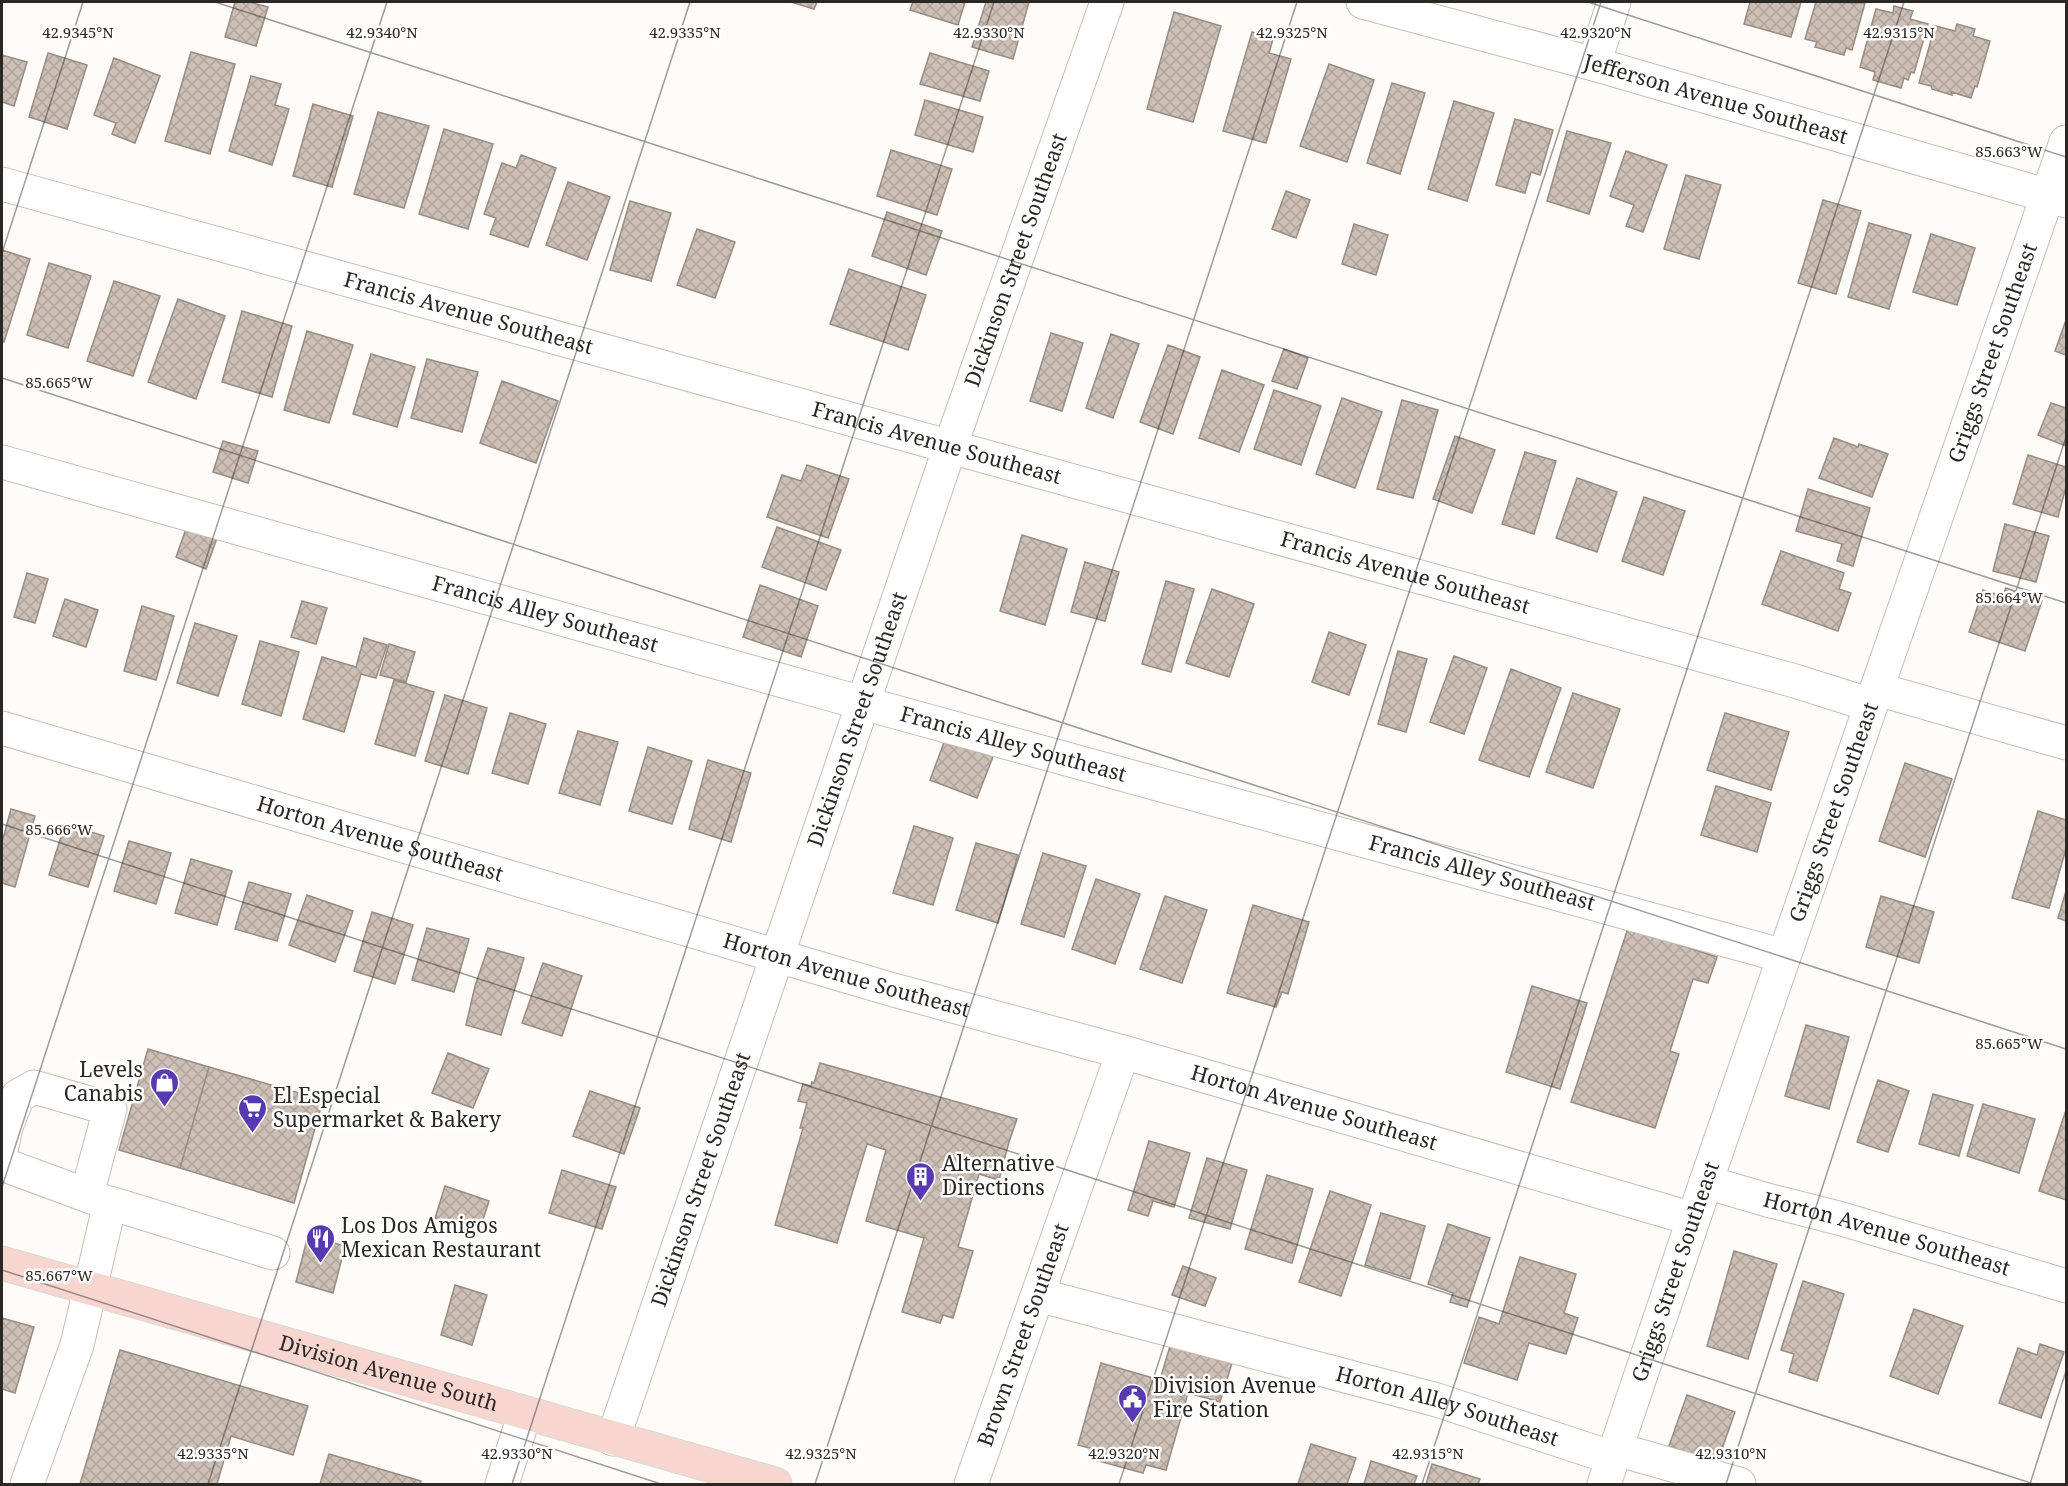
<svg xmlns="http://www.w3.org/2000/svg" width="2068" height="1486" viewBox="0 0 2068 1486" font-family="'Noto Serif',serif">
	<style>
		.building { fill: url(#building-cross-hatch); stroke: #988c83; stroke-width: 1.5 }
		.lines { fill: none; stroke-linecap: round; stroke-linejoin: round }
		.minor-casing { stroke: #c9bdb4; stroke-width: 35 }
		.major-casing { stroke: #d9d8d7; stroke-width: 35 }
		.minor { stroke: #fff; stroke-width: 33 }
		.major { stroke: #f8d6d0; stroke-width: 33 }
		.ticks { fill: none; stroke: #2b2723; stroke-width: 1.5; stroke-opacity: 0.45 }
		.labels { text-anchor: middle; stroke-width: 5; stroke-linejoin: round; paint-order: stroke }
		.street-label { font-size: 21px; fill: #2b2723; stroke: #fff }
		.poi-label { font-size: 21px; fill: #2b2723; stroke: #fff; text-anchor: start }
		.ticks-label { font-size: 15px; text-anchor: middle; fill: #2b2723; stroke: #fff; stroke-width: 5; stroke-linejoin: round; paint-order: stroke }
	</style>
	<defs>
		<pattern id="building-cross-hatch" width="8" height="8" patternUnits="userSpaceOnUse" patternTransform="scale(1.5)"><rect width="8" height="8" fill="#ccbfb6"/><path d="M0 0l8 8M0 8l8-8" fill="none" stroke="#afa49c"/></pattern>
	</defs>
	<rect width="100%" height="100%" fill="#fefbf9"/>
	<!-- building -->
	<path class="building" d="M235,2H249L268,7L256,46L225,37Z
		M791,2H817L814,9Z
		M913,2H965L958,25L910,10Z
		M986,2H1029L1013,59L972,47Z
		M1750,2H1801L1791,37L1744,24Z
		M1816,2L1865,3L1852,50L1846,48L1844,55L1815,47L1817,42L1805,39Z
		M1894,6L1913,11L1910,19L1928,24L1914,73L1911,72L1908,80L1904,78L1901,88L1873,80L1875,72L1860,67L1876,9L1893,13Z
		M1174,12L1221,26L1193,122L1147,109Z
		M1957,24L1975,29L1973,36L1990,41L1977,87L1975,86L1971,98L1951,92L1952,95L1932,89L1931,86L1919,83L1935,26L1955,31Z
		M1252,32L1273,39L1269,53L1291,59L1266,143L1223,131Z
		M191,52L235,64L210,154L165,141Z
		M48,53L87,65L67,129L29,117Z
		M930,53L989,71L980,101L920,84Z
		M2,55L27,62L14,106L2,102Z
		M114,58L160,76L135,143L112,134L116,123L94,115Z
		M1329,64L1374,80L1347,162L1300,146Z
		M251,76L281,84L275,105L289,109L272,165L229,151Z
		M1392,83L1425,93L1400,174L1367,163Z
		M925,100L983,117L973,152L915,135Z
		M1454,101L1494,113L1467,201L1428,189Z
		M313,104L353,116L332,187L293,176Z
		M378,112L429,126L404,208L354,194Z
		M1515,119L1553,130L1540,175L1531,172L1525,193L1496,185Z
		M444,129L493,144L468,229L419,214Z
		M1567,131L1611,143L1589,214L1547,201Z
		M891,150L952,169L937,215L877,196Z
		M1626,151L1667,165L1643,232L1626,226L1634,205L1610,196Z
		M521,155L556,168L528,247L490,234L496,218L484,214L502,163L516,168Z
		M1686,175L1721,185L1699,259L1664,249Z
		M568,182L610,197L587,260L546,245Z
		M1286,191L1310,200L1296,238L1272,229Z
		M1823,200L1861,211L1836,294L1798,283Z
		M630,201L671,213L651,281L610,270Z
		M887,212L942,231L926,275L872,256Z
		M1869,223L1911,235L1889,309L1848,297Z
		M1354,224L1388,235L1376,275L1342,264Z
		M697,229L735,242L715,298L677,285Z
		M1931,234L1975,248L1957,305L1913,292Z
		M2,250L30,259L4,342L2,341Z
		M49,263L91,276L68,348L27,335Z
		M849,269L926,295L908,350L830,324Z
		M114,281L160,296L133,376L87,361Z
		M178,299L225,316L196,399L148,382Z
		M242,311L292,326L272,397L222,382Z
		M2066,320V355L2055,351Z
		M307,331L353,345L329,423L284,410Z
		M1051,333L1083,343L1062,411L1030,401Z
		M1111,334L1139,344L1113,418L1086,408Z
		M1168,345L1200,357L1173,434L1140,422Z
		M1284,349L1308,358L1297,389L1272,381Z
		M371,354L415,367L397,427L353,414Z
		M427,359L478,372L462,432L411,418Z
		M1222,370L1264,385L1239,452L1199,438Z
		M502,381L558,401L536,463L480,443Z
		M1274,390L1321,406L1301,465L1254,449Z
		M1342,398L1382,412L1355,488L1316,474Z
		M1402,400L1438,410L1413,498L1377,489Z
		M2051,403L2066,408V446L2038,435Z
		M1455,436L1495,450L1472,513L1433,499Z
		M1834,438L1858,447L1859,444L1888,454L1872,497L1819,478Z
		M223,441L258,451L248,483L213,472Z
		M1525,452L1556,461L1534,534L1502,524Z
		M2028,455L2066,467V487L2058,517L2013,504Z
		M807,465L849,479L828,538L767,517L782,475L801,481Z
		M1577,478L1617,492L1597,552L1556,538Z
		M1808,489L1870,508L1853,566L1837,561L1842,544L1796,531Z
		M1644,497L1685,511L1663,575L1622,561Z
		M2005,524L2049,536L2036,582L1993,571Z
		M187,526L217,538L206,569L176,557Z
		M777,527L841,550L826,590L762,567Z
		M1022,535L1067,549L1045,625L1000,611Z
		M1781,551L1844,573L1839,589L1851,593L1838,631L1762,604Z
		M1085,562L1119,572L1105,621L1071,612Z
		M27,573L48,579L35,623L14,617Z
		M1166,581L1194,589L1171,672L1142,664Z
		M760,585L818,606L801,657L743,637Z
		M2006,588L2042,601L2025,651L1969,632L1983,590L2002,596Z
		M1212,589L1254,604L1229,677L1186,663Z
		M65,599L98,610L86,647L53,636Z
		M302,601L327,608L316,644L291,637Z
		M142,606L174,616L156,680L124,671Z
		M195,623L237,636L218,696L177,683Z
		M1329,632L1366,645L1349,695L1312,682Z
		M364,638L387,645L376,678L361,674L344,732L303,719L322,657L356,667Z
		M260,641L299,652L281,716L242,704Z
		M389,644L415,652L406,682L380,675Z
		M1398,651L1427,659L1406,732L1378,724Z
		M1454,656L1487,668L1464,734L1430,722Z
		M1511,669L1561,688L1529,777L1479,760Z
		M394,680L434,692L415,756L375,744Z
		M1573,693L1620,709L1593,788L1546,772Z
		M445,695L487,708L468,774L425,761Z
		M510,713L546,724L528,784L492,773Z
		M1725,713L1789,732L1771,790L1707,770Z
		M578,731L618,742L600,805L559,793Z
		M946,737L994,754L977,798L930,780Z
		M648,747L692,761L672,824L629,811Z
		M708,760L751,773L731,842L689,829Z
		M1905,763L1952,779L1925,857L1879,841Z
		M1716,786L1771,803L1757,852L1701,835Z
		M11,809L35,816L15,887L2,883V842Z
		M2038,811L2066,820V849L2049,908L2012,898Z
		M65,824L104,836L88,887L49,875Z
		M914,826L953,838L933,905L893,893Z
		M129,841L171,853L156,904L114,891Z
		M976,843L1018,855L998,923L956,910Z
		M1043,853L1086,866L1064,937L1021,924Z
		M191,859L232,871L217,925L175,913Z
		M1096,879L1140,894L1115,964L1072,949Z
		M249,882L291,894L277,941L235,929Z
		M2066,891V921L2058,918Z
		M307,895L353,911L335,962L289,945Z
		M1165,896L1207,910L1182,983L1140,969Z
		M1881,896L1934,912L1919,963L1866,947Z
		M1253,905L1309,922L1288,994L1282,992L1276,1007L1227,993Z
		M372,912L413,925L395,984L354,971Z
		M427,928L469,939L454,992L412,980Z
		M1628,928L1717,957L1708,983L1693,979L1670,1051L1679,1054L1655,1128L1571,1102Z
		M488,948L524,958L501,1035L466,1025L475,986Z
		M543,963L582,976L562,1036L522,1023Z
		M1532,986L1587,1003L1560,1089L1506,1072Z
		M1806,1025L1849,1037L1829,1109L1785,1096Z
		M148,1049L209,1067L180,1168L119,1150Z
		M448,1053L489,1069L473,1108L432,1093Z
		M820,1063L1017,1119L1009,1142L999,1180L979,1174L958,1247L973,1251L953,1318L943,1315L940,1323L902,1312L924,1238L866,1221L886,1150L867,1144L837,1243L775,1225L803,1128H800L807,1103L798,1101L803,1084L811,1086L812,1082L814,1083Z
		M209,1067L323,1100L294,1203L180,1168Z
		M1878,1080L1909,1091L1888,1152L1857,1142Z
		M590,1091L640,1108L624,1154L573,1136Z
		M1933,1094L1973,1105L1959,1156L1919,1144Z
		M1983,1104L2035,1119L2019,1173L1967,1156Z
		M2066,1110V1200L2039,1191Z
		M1149,1141L1190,1153L1174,1207L1153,1201L1148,1216L1128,1210Z
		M1207,1158L1247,1170L1230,1229L1189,1218Z
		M562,1170L616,1187L602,1229L549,1213Z
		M1267,1175L1313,1189L1292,1263L1245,1249Z
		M445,1186L489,1201L479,1232L435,1218Z
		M1330,1191L1371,1205L1341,1296L1299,1282Z
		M1381,1213L1425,1226L1410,1279L1365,1265Z
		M1448,1224L1490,1238L1467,1307L1450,1302L1453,1293L1428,1284Z
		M308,1236L345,1246L333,1293L296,1282Z
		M1734,1251L1777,1264L1748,1359L1707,1346Z
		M1520,1257L1576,1274L1564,1313L1578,1318L1566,1354L1529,1343L1517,1380L1464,1363L1479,1317L1499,1324Z
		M1183,1266L1216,1278L1205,1306L1172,1295Z
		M1803,1281L1844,1294L1817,1381L1789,1372L1794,1354L1781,1350Z
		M455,1285L487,1295L472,1345L441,1335Z
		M1914,1309L1963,1326L1938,1394L1890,1376Z
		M2,1318L34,1327L15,1393L2,1389Z
		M2040,1344L2064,1352L2041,1418L1999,1403L2018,1348L2037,1355Z
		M1170,1346L1232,1363L1220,1402L1188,1393L1166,1470L1146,1465L1143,1473L1095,1460L1097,1450L1078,1445L1101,1363L1160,1380Z
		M120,1350L308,1406L293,1455L231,1436L217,1484H80Z
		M1687,1395L1735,1412L1717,1463L1669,1446Z
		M1311,1444L1356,1458L1347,1484H1298Z
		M329,1454L421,1481L420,1484H320Z
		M1371,1461L1417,1476L1414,1484H1364Z
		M1432,1464L1480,1479L1478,1484H1426Z"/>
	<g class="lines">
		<defs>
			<g id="minor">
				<path id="s1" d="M1363,2L1594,64L2066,201"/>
				<path d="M1594,64L1614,2"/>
				<path id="s2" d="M2,184L1795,681L1871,705"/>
				<path id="s3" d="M2,462L819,691L1784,956"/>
				<path d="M1877,689L2066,743"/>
				<path id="s4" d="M2,728L890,989L1123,1052L1693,1219"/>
				<path d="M2,1146L6,1127L18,1096L34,1087L110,1109L87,1194"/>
				<path d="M2,1164L105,1202"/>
				<path id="s5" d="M1706,1182L1767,1200L1842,1219L2066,1286"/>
				<path id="s6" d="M1038,1295L1437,1400L1613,1458"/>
				<path id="s7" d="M613,1439L950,447L1107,2"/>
				<path d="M1616,1449L1739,1484"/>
				<path d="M27,1484L77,1345L110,1203L273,1253"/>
				<path d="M502,1484L525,1413"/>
				<path id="s8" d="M971,1484L1123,1052"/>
				<path id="s9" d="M1604,1484L1706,1182L2066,142"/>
			</g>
			<g id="major">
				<path id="s10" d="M2,1263L775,1484"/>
			</g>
		</defs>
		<!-- minor casing -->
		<use href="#minor" class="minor-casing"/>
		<!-- major casing -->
		<use href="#major" class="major-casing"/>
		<!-- minor -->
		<use href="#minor" class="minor"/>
		<!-- major -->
		<use href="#major" class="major"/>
	</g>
	<!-- ticks -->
	<path class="ticks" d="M215,2L2066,603M1588,2L2066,157M2,253L83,2M2,378L2066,1049M2,824L2034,1484M2,1187L387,2M2,1270L661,1484M208,1484L690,2M512,1484L994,2M815,1484L1297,2M1119,1484L1601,2M1422,1484L1904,2M1726,1484L2066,437M2030,1484L2066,1371"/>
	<!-- icons -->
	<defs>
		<symbol id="shop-pin" viewBox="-11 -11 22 30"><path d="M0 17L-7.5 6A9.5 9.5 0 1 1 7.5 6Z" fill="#573ab2" stroke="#fff"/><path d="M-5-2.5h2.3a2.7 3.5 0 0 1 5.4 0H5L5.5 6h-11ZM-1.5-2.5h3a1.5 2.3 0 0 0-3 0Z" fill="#fff"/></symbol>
		<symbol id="supermarket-pin" viewBox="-11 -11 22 30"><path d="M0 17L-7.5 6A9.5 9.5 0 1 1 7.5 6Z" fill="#573ab2" stroke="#fff"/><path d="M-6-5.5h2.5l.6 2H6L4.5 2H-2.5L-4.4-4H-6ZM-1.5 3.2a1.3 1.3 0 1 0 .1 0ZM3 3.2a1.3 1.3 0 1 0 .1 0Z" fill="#fff"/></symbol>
		<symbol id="building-pin" viewBox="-11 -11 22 30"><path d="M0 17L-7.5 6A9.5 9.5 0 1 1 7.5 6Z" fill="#573ab2" stroke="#fff"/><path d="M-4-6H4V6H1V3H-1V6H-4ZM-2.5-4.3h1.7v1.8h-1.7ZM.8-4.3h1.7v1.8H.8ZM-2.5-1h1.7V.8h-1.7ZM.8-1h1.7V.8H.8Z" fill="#fff"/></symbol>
		<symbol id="restaurant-pin" viewBox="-11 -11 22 30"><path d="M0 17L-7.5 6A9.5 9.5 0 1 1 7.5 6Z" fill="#573ab2" stroke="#fff"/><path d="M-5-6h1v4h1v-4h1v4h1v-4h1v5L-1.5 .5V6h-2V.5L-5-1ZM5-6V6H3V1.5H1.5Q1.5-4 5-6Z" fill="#fff"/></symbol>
		<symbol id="civic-pin" viewBox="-11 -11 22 30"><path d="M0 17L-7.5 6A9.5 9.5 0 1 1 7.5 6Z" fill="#573ab2" stroke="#fff"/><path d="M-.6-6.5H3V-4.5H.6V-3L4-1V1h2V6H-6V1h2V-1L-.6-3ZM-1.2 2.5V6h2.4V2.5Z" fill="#fff"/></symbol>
	</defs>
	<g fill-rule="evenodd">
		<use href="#shop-pin" x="148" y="1066" width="33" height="45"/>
		<use href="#supermarket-pin" x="236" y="1092" width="33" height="45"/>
		<use href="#building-pin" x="904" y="1160" width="33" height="45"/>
		<use href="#restaurant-pin" x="304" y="1222" width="33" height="45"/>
		<use href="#civic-pin" x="1116" y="1382" width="33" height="45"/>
	</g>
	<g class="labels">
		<!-- street labels -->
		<g class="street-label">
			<text dy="7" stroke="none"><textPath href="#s1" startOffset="366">Jefferson Avenue Southeast</textPath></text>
			<text dy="7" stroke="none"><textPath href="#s7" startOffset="1246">Dickinson Street Southeast</textPath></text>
			<text dy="7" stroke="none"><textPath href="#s2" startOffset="484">Francis Avenue Southeast</textPath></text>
			<text dy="7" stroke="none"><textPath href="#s9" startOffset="1196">Griggs Street Southeast</textPath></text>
			<text dy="7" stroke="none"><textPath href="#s2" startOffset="970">Francis Avenue Southeast</textPath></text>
			<text dy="7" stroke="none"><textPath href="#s2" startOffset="1456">Francis Avenue Southeast</textPath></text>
			<text dy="7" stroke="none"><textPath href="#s3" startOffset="564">Francis Alley Southeast</textPath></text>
			<text dy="7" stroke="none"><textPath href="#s7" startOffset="760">Dickinson Street Southeast</textPath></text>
			<text dy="7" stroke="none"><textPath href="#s3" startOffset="1050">Francis Alley Southeast</textPath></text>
			<text dy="7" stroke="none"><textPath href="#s9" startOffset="710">Griggs Street Southeast</textPath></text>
			<text dy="7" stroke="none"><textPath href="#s4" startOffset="394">Horton Avenue Southeast</textPath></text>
			<text dy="7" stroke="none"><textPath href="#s3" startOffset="1536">Francis Alley Southeast</textPath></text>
			<text dy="7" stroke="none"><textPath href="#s4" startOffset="880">Horton Avenue Southeast</textPath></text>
			<text dy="7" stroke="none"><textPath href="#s4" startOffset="1366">Horton Avenue Southeast</textPath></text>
			<text dy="7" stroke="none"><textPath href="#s7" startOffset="274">Dickinson Street Southeast</textPath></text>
			<text dy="7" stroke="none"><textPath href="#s5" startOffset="188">Horton Avenue Southeast</textPath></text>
			<text dy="7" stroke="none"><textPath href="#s9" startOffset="224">Griggs Street Southeast</textPath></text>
			<text dy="7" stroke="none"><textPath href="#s8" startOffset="158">Brown Street Southeast</textPath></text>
			<text dy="7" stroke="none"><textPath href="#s10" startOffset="402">Division Avenue South</textPath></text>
			<text dy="7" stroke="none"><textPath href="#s6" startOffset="424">Horton Alley Southeast</textPath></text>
		</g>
		<!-- poi labels -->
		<g class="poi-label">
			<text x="143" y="1077" text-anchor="end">Levels<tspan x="143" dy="24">Canabis</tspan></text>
			<text x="273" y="1103">El Especial<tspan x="273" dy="24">Supermarket &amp; Bakery</tspan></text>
			<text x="942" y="1171">Alternative<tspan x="942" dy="24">Directions</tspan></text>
			<text x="341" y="1233">Los Dos Amigos<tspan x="341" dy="24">Mexican Restaurant</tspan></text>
			<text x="1153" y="1393">Division Avenue<tspan x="1153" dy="24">Fire Station</tspan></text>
		</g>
	</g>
	<g class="ticks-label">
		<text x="78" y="38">42.9345°N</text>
		<text x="382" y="38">42.9340°N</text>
		<text x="685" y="38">42.9335°N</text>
		<text x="989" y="38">42.9330°N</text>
		<text x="1292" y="38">42.9325°N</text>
		<text x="1596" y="38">42.9320°N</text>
		<text x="1899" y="38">42.9315°N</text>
		<text x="2009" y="157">85.663°W</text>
		<text x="59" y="388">85.665°W</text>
		<text x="2009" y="603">85.664°W</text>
		<text x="59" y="835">85.666°W</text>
		<text x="2009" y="1049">85.665°W</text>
		<text x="59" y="1281">85.667°W</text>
		<text x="213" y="1459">42.9335°N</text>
		<text x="517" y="1459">42.9330°N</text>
		<text x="821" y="1459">42.9325°N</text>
		<text x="1124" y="1459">42.9320°N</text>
		<text x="1428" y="1459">42.9315°N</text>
		<text x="1731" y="1459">42.9310°N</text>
	</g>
	<!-- border -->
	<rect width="2068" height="1486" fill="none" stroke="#2b2723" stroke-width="6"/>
</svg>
